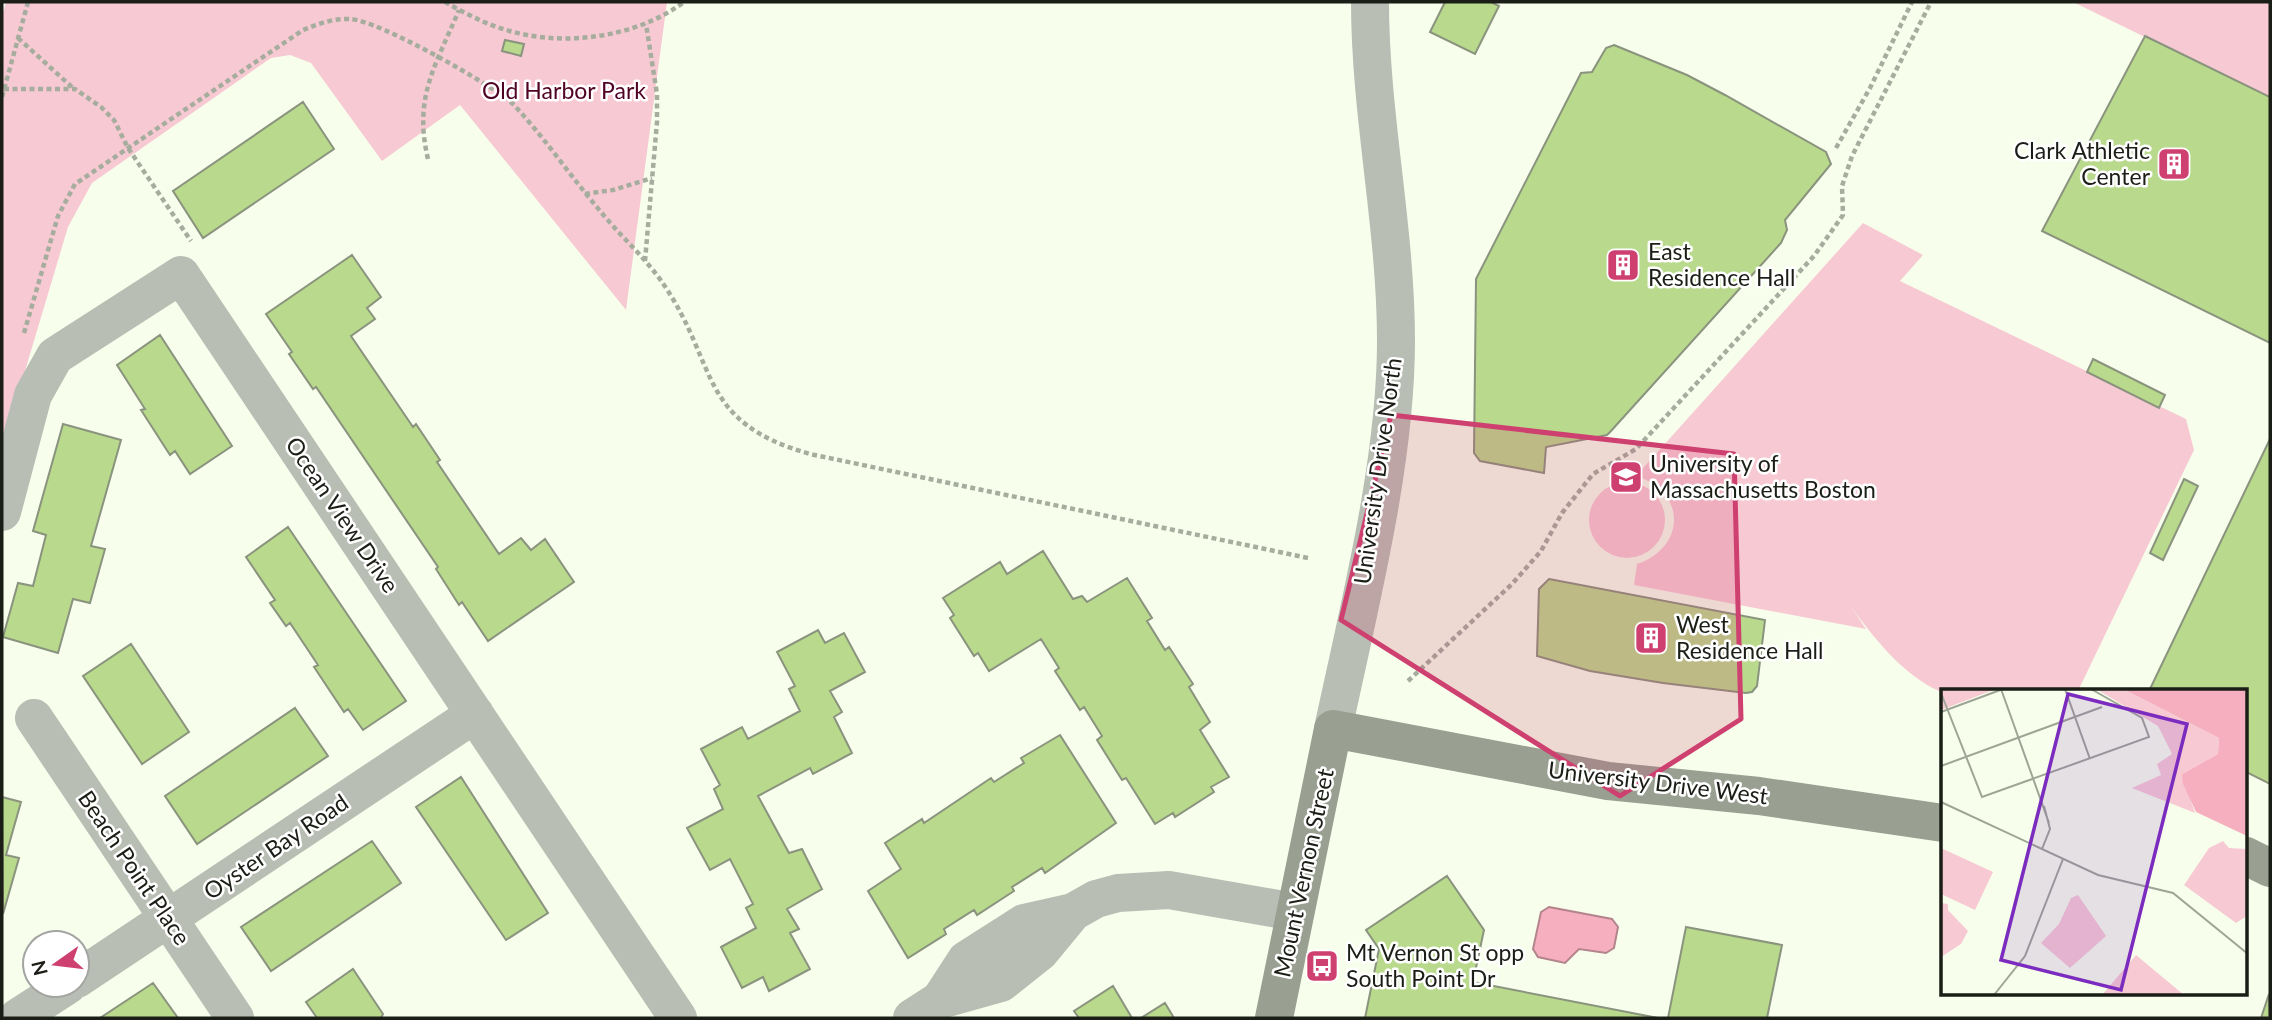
<svg xmlns="http://www.w3.org/2000/svg" width="2272" height="1020" viewBox="0 0 2272 1020" font-family="Lato,sans-serif">
	<style>
		.green { fill: #f7cad3 }
		.water { fill: #f6afbe; stroke: #b4848c; stroke-width: 2 }
		.building { fill: #b9d98c; stroke: #8a937e; stroke-width: 2 }
		.lines { fill: none; stroke-linecap: round; stroke-linejoin: round }
		.path { stroke: #a6ad9e; stroke-width: 4.5; stroke-dasharray: 5 3.5; stroke-linecap: butt }
		.street { stroke: #b9beb4; stroke-width: 38 }
		.secondary { stroke: #999f91; stroke-width: 38 }
		.marked { fill: #ce406f; fill-opacity: 0.2; stroke: #ce406f; stroke-width: 5; stroke-linejoin: round }
		.labels { text-anchor: middle; stroke-width: 5; stroke-linejoin: round; paint-order: stroke }
		.park-label { font-size: 23px; fill: #500222; stroke: #fff }
		.poi-label { font-size: 23px; fill: #1b1e16; stroke: #fff; text-anchor: start }
		.street-label { font-size: 23px; fill: #1b1e16; stroke: #fff }
		.inset-road { fill: none; stroke: #9fa596; stroke-width: 2 }
		.view { fill: #7b2cbf; fill-opacity: 0.15; stroke: #7b2cbf; stroke-width: 3.5 }
		.inset-edge { fill: none; stroke: #1b1e16; stroke-width: 3.5 }
	</style>
	<rect width="100%" height="100%" fill="#f7ffec"/>
	<!-- green -->
	<path class="green" d="M6,2H667L626,310L460,105L382,161L311,63L290,55L271,58L92,183L68,227L2,448V16Z
		M2073,2H2270V98Z
		M1863,223L1923,255L1900,281L2186,419L2194,450L2078,691C2055,691 1951,695 1939,691C1903,675 1872,636 1850,605L1866,629L1634,585L1637,564C1686,547 1687,492 1636,476Z
		M1589 520a38 38 0 1 1 76 0a38 38 0 1 1-76 0Z"/>
	<!-- water -->
	<path class="water" d="M1549,907L1612,919L1618,927L1614,948L1606,953L1579,949L1565,963L1538,957L1533,949L1541,912Z"/>
	<!-- building -->
	<path class="building" d="M1445,2H1491L1499,6L1475,54L1430,32Z
		M2145,36L2270,97V343L2042,231Z
		M505,40L524,44L521,56L502,51Z
		M1614,45L1687,75L1725,95L1826,152L1831,164L1785,220L1787,230L1781,243L1611,431L1607,435L1546,447L1544,473L1480,461L1474,453L1476,279L1581,73L1592,72L1606,48Z
		M303,102L334,149L203,238L173,191Z
		M352,255L381,297L367,308L375,319L351,336L413,427L416,424L440,460L437,462L499,554L521,538L531,550L545,539L574,582L488,641L462,602L459,605L436,569L438,567L316,387L313,389L289,354L292,352L266,314Z
		M160,335L232,446L190,474L175,451L170,455L141,410L145,409L117,365Z
		M2093,359L2165,395L2159,408L2087,372Z
		M63,424L121,440L91,546L105,549L90,603L73,599L58,653L3,637L18,583L33,586L46,535L33,531Z
		M2270,439V784L2246,772V691H2149Z
		M2184,479L2198,486L2163,560L2150,553Z
		M288,527L406,701L363,730L348,709L344,712L314,667L318,665L290,623L286,626L270,603L275,600L246,557Z
		M1043,551L1073,599L1082,596L1087,602L1127,578L1152,618L1147,621L1165,650L1169,647L1193,684L1189,687L1210,722L1200,730L1229,777L1211,787L1214,792L1175,817L1173,813L1155,824L1126,778L1122,780L1097,740L1102,736L1084,707L1080,710L1055,671L1059,668L1041,639L989,671L978,653L974,656L950,618L954,615L943,598L1000,562L1007,574Z
		M1549,579L1765,620L1757,686L1752,692L1746,693L1663,683L1590,671L1537,656L1539,589Z
		M818,630L825,643L844,633L865,672L830,691L842,712L834,717L852,753L813,774L810,768L758,796L789,853L802,849L822,889L787,909L799,929L790,933L810,969L769,991L763,977L742,988L721,947L756,928L746,908L753,904L730,859L710,870L687,828L723,809L714,789L720,785L701,749L742,727L748,739L800,711L789,689L795,686L777,652Z
		M131,644L189,732L142,764L83,676Z
		M295,708L328,756L197,844L165,796Z
		M1060,735L1116,823L1045,873L1042,868L1012,887L1014,891L977,915L974,910L944,929L946,934L908,958L868,891L901,869L885,843L922,819L924,823L991,778L994,782L1024,763L1021,758Z
		M461,777L548,913L506,940L416,807Z
		M2,797L21,802L6,855L19,858L3,914Z
		M372,841L401,883L271,971L241,927Z
		M1447,876L1484,930L1473,982L1658,1018H1365L1379,949L1366,930Z
		M1686,927L1782,945L1767,1018H1668Z
		M353,969L383,1014L381,1018H317L306,1002Z
		M153,983L178,1018H100Z
		M1113,986L1132,1018H1079L1074,1011Z
		M2269,994L2270,1018H2261Z
		M1165,1003L1174,1018H1141Z"/>
	<g class="lines">
		<!-- path -->
		<path class="path" d="M445,2C463,12 483,23 503,29C561,48 636,38 684,2
			M18,38L74,89
			M4,89H75L101,107L114,120L128,148L191,241
			M2,97L28,2
			M1836,148L1870,88L1912,2
			M428,159C413,97 436,65 459,10
			M585,194L613,190L652,178
			M645,261L657,122V94L646,24
			M24,333L58,216L75,184L303,30C318,24 333,18 350,19C378,20 491,84 513,104C545,138 571,177 601,212C621,237 646,258 664,285C719,366 697,422 810,454L1308,558
			M1408,681L1512,584L1541,551L1562,513L1593,474L1636,449L1814,256L1843,215L1842,186L1852,156L1931,2"/>
		<!-- street -->
		<path class="street" d="M2,512L33,395L55,356L181,275L678,1018
			M34,718L235,1018
			M1333,729C1359,607 1396,464 1396,341C1396,227 1370,115 1370,2
			M77,979L475,714
			M940,1000L966,960L1024,923L1073,912L1096,899L1118,893L1169,890L1295,912
			M17,1018L68,985
			M912,1018L940,1000L1001,983L1040,952L1073,912"/>
		<!-- secondary -->
		<path class="secondary" d="M2246,856L2270,868
			M1274,1018L1333,729L1608,781L1759,796L1943,823"/>
	</g>
	<!-- marked area -->
	<path class="marked" d="M1391,415L1734,454L1741,719L1620,796L1341,620Z"/>
	<!-- icons -->
	<defs>
		<symbol id="building-square" viewBox="-11 -11 22 22"><rect x="-9" y="-9" width="18" height="18" rx="4" fill="#ce406f" stroke="#fff"/><path d="M-4-6H4V6H1V3H-1V6H-4ZM-2.5-4.3h1.7v1.8h-1.7ZM.8-4.3h1.7v1.8H.8ZM-2.5-1h1.7V.8h-1.7ZM.8-1h1.7V.8H.8Z" fill="#fff"/></symbol>
		<symbol id="university-square" viewBox="-11 -11 22 22"><rect x="-9" y="-9" width="18" height="18" rx="4" fill="#ce406f" stroke="#fff"/><path d="M0-5L7-2L0 1L-7-2ZM-4 1L0 2.5L4 1V4Q0 6-4 4Z" fill="#fff"/></symbol>
		<symbol id="bus-square" viewBox="-11 -11 22 22"><rect x="-9" y="-9" width="18" height="18" rx="4" fill="#ce406f" stroke="#fff"/><path d="M-5-6H5V4H4V6H2V4H-2V6H-4V4H-5ZM-3.5-4V0h7V-4ZM-3.5 1.2v1.5H-2V1.2ZM2 1.2v1.5H3.5V1.2Z" fill="#fff"/></symbol>
	</defs>
	<g fill-rule="evenodd">
		<use href="#building-square" x="2155" y="145" width="38" height="38"/>
		<use href="#building-square" x="1604" y="246" width="38" height="38"/>
		<use href="#university-square" x="1607" y="458" width="38" height="38"/>
		<use href="#building-square" x="1632" y="619" width="38" height="38"/>
		<use href="#bus-square" x="1303" y="947" width="38" height="38"/>
	</g>
	<g class="labels">
		<!-- park labels -->
		<g class="park-label">
			<text x="564" y="99">Old Harbor Park</text>
		</g>
		<!-- poi labels -->
		<g class="poi-label">
			<text x="2150" y="159" text-anchor="end">Clark Athletic<tspan x="2150" dy="26">Center</tspan></text>
			<text x="1648" y="260">East<tspan x="1648" dy="26">Residence Hall</tspan></text>
			<text x="1650" y="472">University of<tspan x="1650" dy="26">Massachusetts Boston</tspan></text>
			<text x="1676" y="633">West<tspan x="1676" dy="26">Residence Hall</tspan></text>
			<text x="1346" y="961">Mt Vernon St opp<tspan x="1346" dy="26">South Point Dr</tspan></text>
		</g>
		<!-- street labels -->
		<g class="street-label">
			<text transform="translate(1378 471) rotate(-82)" y="8">University Drive North</text>
			<text transform="translate(342 515) rotate(56)" y="8">Ocean View Drive</text>
			<text transform="translate(1658 783) rotate(7)" y="8">University Drive West</text>
			<text transform="translate(276 847) rotate(-34)" y="8">Oyster Bay Road</text>
			<text transform="translate(134 868) rotate(56)" y="8">Beach Point Place</text>
			<text transform="translate(1304 873) rotate(-78)" y="8">Mount Vernon Street</text>
		</g>
	</g>
	<!-- overview -->
	<g transform="translate(1941 689)">
		<rect width="306" height="306" fill="#f7ffec"/>
		<path d="M0,0H55L0,21ZM155,0H182L278,49L277,65L241,85L254,124L191,99L220,86L216,75L231,65L217,37ZM282,152L288,159L306,160V227L295,234L243,196L268,159ZM0,159L52,183L34,221L0,205ZM137,206L165,247L129,279L100,254L118,235L130,209ZM0,214L7,215V221L27,242L20,255L0,268ZM195,266L243,306H161Z" fill="#f7cad3"/>
		<path d="M182,0H306V147L255,123L242,95L241,85L277,65L278,49Z" fill="#f6afbe"/>
		<path class="inset-road" d="M60,0L108,134M124,0L149,70M0,4L41,108L208,48L201,29L150,0M0,23L62,0M0,77L161,18M0,113L157,186L232,204L307,265M101,160L109,140L103,117M53,306L84,267L122,170"/>
		<path class="view" d="M127,5L246,35L180,301L60,271Z"/>
		<rect width="306" height="306" class="inset-edge"/>
	</g>
	<!-- border -->
	<rect width="2272" height="1020" fill="none" stroke="#1b1e16" stroke-width="7"/>
	<!-- north arrow -->
	<g transform="translate(56 964) rotate(256)"><circle r="33" fill="#ffffff" stroke="#a4a5a2" stroke-width="2"/>
	<path d="M0-5L12 26L0 18L-12 26Z" fill="#ce406f"/>
	<text y="-10" font-size="19" font-weight="bold" text-anchor="middle" fill="#1b1e16">N</text>
	</g>
</svg>
